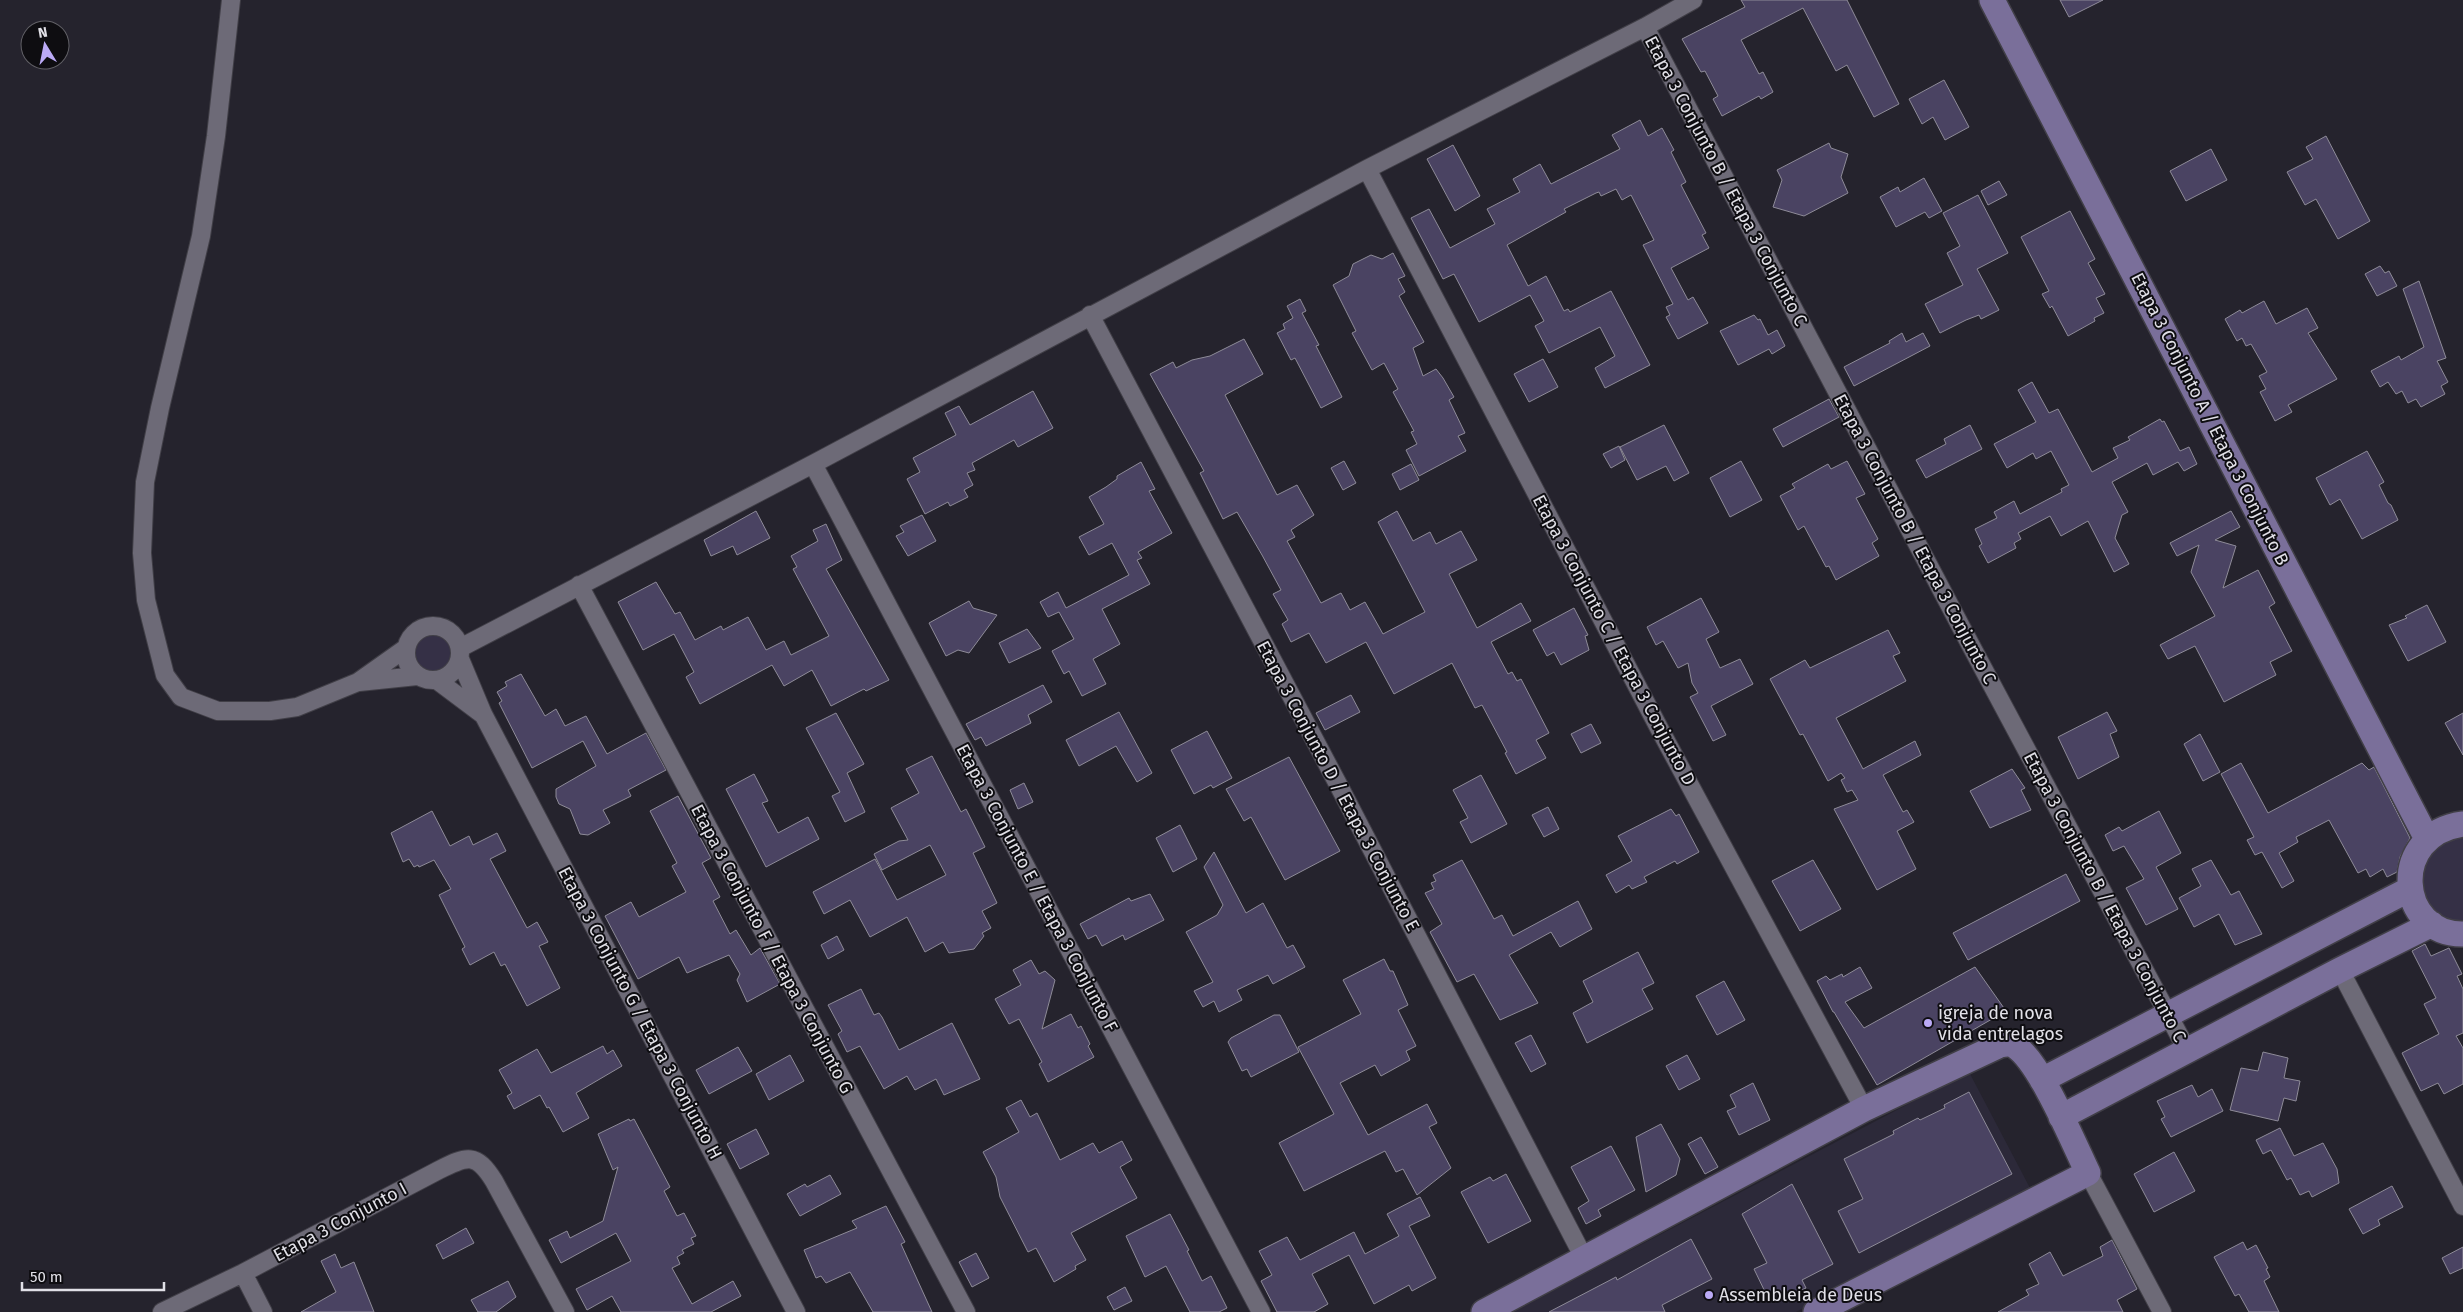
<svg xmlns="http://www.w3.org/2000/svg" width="2463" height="1312" viewBox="0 0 2463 1312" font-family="'Fira Sans',sans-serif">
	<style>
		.built { fill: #2c2939 }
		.green { fill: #353046 }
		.building { fill: #4a4362; stroke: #8e8b98 }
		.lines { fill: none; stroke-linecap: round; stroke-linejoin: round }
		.street-casing { stroke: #413f47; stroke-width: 20 }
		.secondary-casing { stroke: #413f47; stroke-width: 28 }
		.street { stroke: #6d6a77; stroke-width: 18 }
		.secondary { stroke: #7a6f9a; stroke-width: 25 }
		.poi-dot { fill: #bbaaf6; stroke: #0e0d11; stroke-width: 2 }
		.labels { text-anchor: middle; stroke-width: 4; stroke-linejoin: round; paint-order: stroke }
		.street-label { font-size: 18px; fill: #e1e0e7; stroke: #0e0d11 }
		.poi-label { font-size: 18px; fill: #e1e0e7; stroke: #0e0d11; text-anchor: start }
	</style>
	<rect width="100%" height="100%" fill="#25232d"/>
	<!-- built -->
	<path class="built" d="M1969,1072L2030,1188L1796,1312H1513Z"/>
	<!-- green -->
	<path class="green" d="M409 653a21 21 0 1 1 42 0a21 21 0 1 1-42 0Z
		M2463,834V924C2427,914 2427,906 2420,872L2436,844Z"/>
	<!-- building -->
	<path class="building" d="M1741,0H1847L1899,104L1874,117L1847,65L1836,71L1803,8L1741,40L1759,74L1763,72L1773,92L1761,99L1759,96L1722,116L1713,99L1718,96L1705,71L1701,72L1682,39L1745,7Z
		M2060,0H2103L2069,17Z
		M1944,80L1969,127L1945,140L1933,117L1922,124L1909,99Z
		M1640,120L1648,136L1662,128L1674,150L1671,152L1686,182L1681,185L1706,233L1702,235L1709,248L1671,268L1688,300L1693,297L1708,323L1678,339L1666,317L1670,315L1666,307L1673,304L1643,245L1654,240L1631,195L1622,200L1616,189L1601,196L1599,192L1596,193L1564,209L1566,212L1507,245L1528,286L1546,276L1564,311L1568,309L1570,312L1611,291L1650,365L1605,388L1595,368L1615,356L1600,327L1549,353L1535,326L1544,321L1530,295L1479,322L1454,274L1443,279L1411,218L1429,209L1450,248L1495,224L1487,209L1520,192L1513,179L1540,164L1551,184L1620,149L1612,135Z
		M2326,136L2370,221L2338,239L2316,199L2305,205L2287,172L2313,159L2306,147Z
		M1829,143L1831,148L1848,154L1841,177L1848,193L1804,216L1773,207L1782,180L1777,170Z
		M1453,145L1480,196L1455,211L1427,159Z
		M2211,149L2227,180L2186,201L2170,171Z
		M1924,178L1942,211L1929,218L1925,212L1896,227L1880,197L1898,187L1900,192Z
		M1999,181L2007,195L1988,205L1981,191Z
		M1978,195L2008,253L1977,269L1999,310L1981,319L1979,315L1966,320L1940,333L1925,304L1963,285L1947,253L1960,246L1943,213Z
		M2070,211L2095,259L2088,263L2105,294L2096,298L2104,313L2094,318L2095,321L2068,336L2052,306L2050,308L2042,294L2049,291L2021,237Z
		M1393,253L1405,276L1398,279L1405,292L1399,296L1424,342L1413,348L1423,376L1436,369L1443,378L1454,397L1449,400L1465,433L1458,436L1466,451L1419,476L1406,450L1417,444L1411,432L1414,431L1393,392L1398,389L1384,363L1372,370L1352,333L1356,331L1333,285L1349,276L1353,264L1371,255L1382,259Z
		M2380,266L2385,273L2389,271L2397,286L2377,296L2365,274Z
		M2419,281L2446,358L2437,361L2448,382L2441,386L2445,394L2421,407L2416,399L2408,403L2402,391L2396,394L2388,382L2380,387L2371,371L2399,356L2401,360L2424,347L2403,289Z
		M1300,299L1306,311L1302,313L1319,345L1316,346L1342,397L1321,408L1295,358L1291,360L1277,333L1285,329L1283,324L1293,318L1287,306Z
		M2264,301L2276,324L2307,308L2318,328L2308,333L2337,379L2288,405L2292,412L2275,421L2260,392L2266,389L2259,376L2267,372L2251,344L2246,346L2242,338L2237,341L2225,319L2240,310L2242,313Z
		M1754,315L1758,320L1760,319L1768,335L1777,330L1785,346L1772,354L1769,349L1738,365L1720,331Z
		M1902,333L1906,342L1923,333L1930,346L1854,386L1844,367L1890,343L1889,341Z
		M1244,339L1263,374L1225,395L1277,495L1297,485L1314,515L1291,530L1295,537L1287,541L1321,603L1341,593L1350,610L1365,602L1383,634L1425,612L1378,522L1397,511L1413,541L1430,532L1436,544L1461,531L1477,560L1449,574L1477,628L1521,603L1531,621L1491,642L1508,674L1512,672L1517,681L1521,679L1549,733L1536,740L1546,758L1516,774L1505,753L1507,752L1482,705L1475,708L1452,663L1394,694L1366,642L1326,663L1309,633L1291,642L1282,624L1288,620L1273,594L1281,590L1262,555L1237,512L1223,519L1200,473L1204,471L1150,374L1173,362L1176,368L1192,360L1210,356Z
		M1543,359L1558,387L1529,402L1514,374Z
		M2032,382L2049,413L2058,409L2092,472L2118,458L2113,448L2130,440L2128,437L2160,419L2162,422L2164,421L2180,451L2189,447L2197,464L2184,471L2178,462L2153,475L2147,463L2112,482L2128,512L2122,515L2115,538L2129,564L2114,572L2088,521L2061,536L2050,516L2018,533L2021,539L2014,543L2016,548L1988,563L1979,546L1982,544L1975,529L1997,518L1994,512L2014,501L2020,514L2062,492L2061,489L2069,485L2051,451L2036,459L2033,453L2007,468L1994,444L2036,422L2018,390Z
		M1033,391L1053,428L1018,447L1014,440L972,463L975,470L967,473L973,485L964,490L968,497L950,506L948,502L925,514L907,479L920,472L913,458L956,435L945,413L959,406L970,425Z
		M1829,399L1839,417L1783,447L1773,429Z
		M1664,425L1689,473L1674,481L1666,466L1637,480L1620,447Z
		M1970,425L1982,449L1926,478L1916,460L1946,444L1944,439Z
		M1619,446L1625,460L1611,468L1603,454Z
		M2367,451L2384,482L2379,485L2388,503L2391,505L2398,520L2362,539L2340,499L2330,505L2316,478Z
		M1344,461L1356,483L1343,490L1331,468Z
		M1741,461L1762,500L1730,517L1710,478Z
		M1847,461L1865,494L1856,498L1878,539L1872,543L1879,556L1836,580L1829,566L1826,567L1804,526L1798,530L1780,496L1795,488L1792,484L1828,464L1831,469Z
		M1141,462L1155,489L1149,491L1172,533L1138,552L1142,558L1137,560L1150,584L1102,609L1120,644L1093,659L1106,684L1082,696L1069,671L1064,674L1052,651L1074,639L1059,612L1048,617L1040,602L1058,592L1066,608L1129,575L1112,543L1089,555L1079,537L1104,524L1089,497L1106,487L1117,479V476Z
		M1411,464L1419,480L1400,490L1392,474Z
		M756,511L770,538L737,555L733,546L711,556L704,540Z
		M2231,511L2240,527L2215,540L2236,546L2223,588L2258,570L2275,603L2269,607L2292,651L2270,662L2276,675L2224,702L2195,646L2168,659L2160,645L2215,616L2191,572L2199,545L2177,556L2170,543Z
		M922,515L936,541L908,556L896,536L904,532L900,526Z
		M826,524L842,560L826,569L889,680L866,691L864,689L831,706L812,670L784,686L772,665L700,704L686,677L694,672L674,634L643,650L618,602L656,582L675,614L680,612L695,640L721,626L723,630L748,617L766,650L784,641L791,655L829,636L793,569L797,567L791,556L818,541L813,530Z
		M1701,598L1719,632L1706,639L1720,668L1740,659L1753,684L1711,706L1726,735L1713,741L1690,697L1698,693L1692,683L1688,663L1678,668L1663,641L1656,645L1647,627Z
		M969,601L973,608L997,615L969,653L958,650L946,656L929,623Z
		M2427,605L2446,642L2408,661L2389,625L2407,618L2405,616Z
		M1574,608L1588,635L1585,636L1589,650L1561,665L1554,652L1547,656L1533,630Z
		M1027,629L1041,648L1009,663L999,643Z
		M1888,630L1900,653L1893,656L1906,681L1836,718L1863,769L1915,741L1921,755L1883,775L1903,812L1907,810L1914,822L1897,831L1916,869L1877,890L1834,809L1858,800L1852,790L1847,792L1841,780L1845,778L1841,773L1828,781L1803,734L1800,735L1770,679L1805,660L1810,668Z
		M521,674L545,716L556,709L565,726L586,716L607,754L646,733L666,770L628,790L631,796L603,810L610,823L588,835L580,834L570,809L559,804L556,797V789L596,766L583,741L532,768L499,703L502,701L497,692L507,686L505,682Z
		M1043,685L1052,702L1028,715L1031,723L986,746L981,737L975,740L966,724Z
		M1351,695L1360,712L1325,730L1316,713Z
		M1119,712L1152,773L1137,782L1116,746L1079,766L1066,740Z
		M2107,712L2117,731L2110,734L2119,757L2078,779L2058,737Z
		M836,713L864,764L847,773L865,812L845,822L832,796L840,792L806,728Z
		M2463,713V755L2445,723Z
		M1591,724L1601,743L1581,753L1571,734Z
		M1207,731L1232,778L1213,788L1211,785L1194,794L1171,750Z
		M2200,734L2220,772L2203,781L2184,744Z
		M932,756L961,812L966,809L985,847L973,853L997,903L982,911L991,928L982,933L984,936L974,949L949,953L943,942L925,952L907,917L870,937L850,900L824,914L813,892L875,859L897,900L946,875L930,845L882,870L874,854L899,841L908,840L891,808L919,793L906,769Z
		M1289,757L1340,851L1285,880L1251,817L1244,821L1226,789Z
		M2241,763L2268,813L2362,763L2369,770L2374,767L2410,838L2400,857L2397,872L2387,877L2383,869L2370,877L2366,869L2358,873L2329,820L2296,837L2298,842L2279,853L2294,881L2282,888L2262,852L2255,855L2247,840L2254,837L2221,774Z
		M2012,769L2025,788L2021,790L2031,810L1990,828L1970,791Z
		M754,774L768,801L762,803L778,833L808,817L819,839L766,867L726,789Z
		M1481,775L1507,824L1471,843L1460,822L1468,818L1453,790Z
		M1024,783L1033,802L1018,809L1010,790Z
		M678,796L711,858L702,863L720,897L713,901L730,934L736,930L751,955L760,948L780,984L747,1002L737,980L740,974L729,955L687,973L679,957L638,979L605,916L631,902L639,917L686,892L672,866L677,863L650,811Z
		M1548,807L1559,829L1544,837L1532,815Z
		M1671,809L1676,816L1679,814L1699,852L1677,864L1675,861L1644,877L1647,882L1632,889L1629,885L1616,893L1606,875L1632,861L1618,836Z
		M432,811L450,846L469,836L473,845L497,833L506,851L490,859L527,928L537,922L548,942L539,946L560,988L527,1006L505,964L501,966L494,952L470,965L462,949L465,947L439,895L451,889L434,860L419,867L418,865L414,867L409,859L403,862L391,833Z
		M2159,811L2181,853L2156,867L2178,909L2146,925L2126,888L2144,879L2124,846L2113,851L2105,835L2119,827L2122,831Z
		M1180,825L1197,859L1173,872L1156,838Z
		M1214,852L1246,913L1263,903L1287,948L1293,945L1305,967L1273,984L1268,975L1237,990L1242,1000L1219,1012L1214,1001L1203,1007L1194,991L1213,982L1186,932L1217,915L1223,905L1204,867Z
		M1462,860L1494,919L1502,915L1513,936L1578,901L1592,929L1560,947L1551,932L1509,955L1538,1003L1500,1020L1474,974L1457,982L1430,932L1442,924L1425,893L1434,889L1431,883L1436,881L1433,875Z
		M1813,860L1841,909L1800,931L1772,881Z
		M2211,860L2231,895L2239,891L2262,934L2235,945L2219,914L2194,927L2179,898L2201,886L2192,869Z
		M2066,874L2080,901L1968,960L1953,933Z
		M1150,894L1164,920L1125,940L1123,935L1102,946L1096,935L1088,939L1080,924L1129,898L1131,901Z
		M837,936L844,950L828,959L821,945Z
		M2425,944L2431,956L2449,948L2462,974L2457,976L2463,989V1033L2456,1036L2463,1048V1084L2444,1094L2438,1083L2421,1091L2402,1053L2439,1034L2424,1004L2436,998L2412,951Z
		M1638,952L1654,983L1642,989L1653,1009L1587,1043L1573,1013L1593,1002L1583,981Z
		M1384,959L1390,971H1393L1408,1005L1398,1010L1416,1046L1406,1051L1410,1060L1381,1076L1375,1065L1340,1083L1368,1135L1427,1104L1437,1123L1429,1127L1451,1168L1417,1195L1403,1169L1396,1172L1385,1151L1304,1191L1279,1143L1334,1114L1298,1047L1361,1014L1343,980Z
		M1031,960L1039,974L1045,971L1055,980L1042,1029L1071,1014L1078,1028L1081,1026L1090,1044L1088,1046L1094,1057L1048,1082L1039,1064L1042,1062L1019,1019L1009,1024L995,999L1021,985L1013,970Z
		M1860,967L1872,988L1845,1002L1864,1028L1975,967L2006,1011L1877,1085L1834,1012H1833L1817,981L1826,976L1830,980L1842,974L1843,977Z
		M1724,981L1745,1020L1717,1035L1696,996Z
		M861,989L874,1015L879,1013L882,1017L899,1050L952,1023L980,1079L944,1095L936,1079L915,1090L907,1076L884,1089L860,1046L847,1052L838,1034L842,1031L828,1005Z
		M1274,1015H1280L1299,1052L1251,1077L1247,1069L1242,1071L1228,1042L1231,1038Z
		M1531,1035L1546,1064L1531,1072L1515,1043Z
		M603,1046L607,1054L613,1050L622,1066L576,1093L589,1118L563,1132L549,1107L547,1108L540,1095L514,1109L507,1096L512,1093L499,1070L537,1049L551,1073Z
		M738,1047L752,1071L709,1094L696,1070Z
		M2263,1052L2288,1058L2284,1078L2300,1081L2296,1101L2284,1098L2278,1121L2230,1110L2241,1068L2258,1071Z
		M790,1055L804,1081L769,1100L756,1074Z
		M1687,1055L1700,1079L1679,1090L1666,1066Z
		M1753,1083L1770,1120L1739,1135L1727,1111L1736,1107L1730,1095Z
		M2192,1085L2198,1097L2212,1089L2223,1111L2171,1137L2161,1119L2165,1117L2157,1101Z
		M1969,1092L2012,1174L1859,1253L1838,1211L1863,1199L1844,1159L1894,1134L1893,1131L1918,1118L1920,1120L1945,1108L1944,1105Z
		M1021,1100L1030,1117L1037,1113L1060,1160L1093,1143L1099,1153L1122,1141L1132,1160L1120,1167L1137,1198L1071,1233L1086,1260L1075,1266L1076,1269L1054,1282L1036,1248L1028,1252L1000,1197L996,1177L983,1152L1019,1132L1006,1108Z
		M629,1119L630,1121L634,1119L670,1187L664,1191L677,1216L684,1213L696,1236L691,1238L694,1244L682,1250L684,1253L677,1257L680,1264L672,1268L692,1304L733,1281L741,1296L711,1312H621L612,1296L587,1310L576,1289L631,1261L616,1233L561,1263L549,1240L567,1231L570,1238L603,1221L618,1167L613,1170L598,1134Z
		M1661,1124L1680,1159L1676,1175L1646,1192L1636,1137Z
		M2280,1128L2294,1156L2323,1143L2337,1169L2339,1183L2312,1197L2309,1191L2300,1195L2291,1178L2287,1180L2271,1150L2263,1154L2256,1140Z
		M756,1129L769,1154L740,1169L727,1144Z
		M1701,1137L1718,1167L1705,1174L1688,1144Z
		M1611,1146L1635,1190L1598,1210L1601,1216L1586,1224L1578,1208L1589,1201L1571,1167Z
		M2174,1152L2195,1191L2154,1212L2134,1174Z
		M1506,1174L1531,1221L1488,1243L1461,1192L1490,1177L1493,1181Z
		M830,1175L841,1194L800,1216L787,1194L805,1184L807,1187Z
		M1792,1184L1833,1264L1802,1280L1806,1288L1785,1298L1782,1291L1768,1298L1754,1269L1767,1263L1742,1214Z
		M2392,1186L2403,1207L2378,1220L2380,1225L2363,1234L2349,1209Z
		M1420,1197L1430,1216L1409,1226L1436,1278L1412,1291L1409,1285L1374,1304L1349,1255L1312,1274L1328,1304L1314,1312H1277L1261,1281L1272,1275L1259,1251L1287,1237L1300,1260L1354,1232L1365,1254L1399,1236L1387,1214Z
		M886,1206L905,1242L901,1244L932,1312H873L850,1272L826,1283L821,1276L816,1278L804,1250L857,1228L852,1221Z
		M1170,1214L1189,1250L1187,1251L1202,1281L1211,1276L1227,1308L1219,1312H1190L1166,1266L1145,1277L1126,1236Z
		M466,1228L474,1243L443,1259L436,1245Z
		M1691,1239L1712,1279L1662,1305L1665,1312H1549L1616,1277L1617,1280Z
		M2112,1240L2137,1289L2117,1300L2123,1312H1998L2029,1295L2026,1290L2039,1284L2029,1264L2050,1252L2063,1276L2103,1256L2100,1247Z
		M2243,1242L2247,1250L2256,1245L2268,1268L2266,1269L2270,1277L2264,1281L2279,1312H2249L2239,1294L2235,1296L2214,1257Z
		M2463,1247V1268L2450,1274L2442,1258Z
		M976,1253L989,1278L972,1287L959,1262Z
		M335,1254L341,1268L354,1262L374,1312H301L336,1292L321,1261Z
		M508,1281L516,1297L496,1312H478L471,1300Z
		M1125,1287L1132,1301L1114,1310L1107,1297Z"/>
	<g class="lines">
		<defs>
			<path id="street" d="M231,0L216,136L201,236L160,408L145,482L142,553L146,600L165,675L181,697L218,711H270L297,707L358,682L406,648
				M1645,27L1969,642L2187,1050
				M1367,169L1659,728L1864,1109
				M1090,315L1340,788L1584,1258
				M813,464L1261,1312
				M579,585L966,1312
				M406 653a27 27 0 1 1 54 0a27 27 0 1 1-54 0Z
				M460,648L813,464L1367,169L1645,27L1693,0
				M460,659L483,714L796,1312
				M438,681L482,714
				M359,682L417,676
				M2340,970L2463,1206
				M2088,1173L2162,1312
				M243,1273L263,1312
				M162,1312L243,1273L439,1170C467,1156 476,1152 494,1181L565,1312"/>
			<path id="secondary" d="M1992,0L2427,839
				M2463,824C2388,834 2397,935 2463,934
				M2042,1080L2410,889
				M2061,1117L2340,970L2432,924
				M1484,1312L1864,1109L2000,1045C2005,1044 2010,1043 2015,1046C2040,1062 2074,1144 2088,1173L1816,1312"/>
		</defs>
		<!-- street casing -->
		<use href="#street" class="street-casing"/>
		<!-- secondary casing -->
		<use href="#secondary" class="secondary-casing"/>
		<!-- street -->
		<use href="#street" class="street"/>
		<!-- secondary -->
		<use href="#secondary" class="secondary"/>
	</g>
	<!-- markers -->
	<g class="poi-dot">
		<circle cx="1928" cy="1023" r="5"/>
		<circle cx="1709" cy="1295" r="5"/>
	</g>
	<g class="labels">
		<!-- street labels -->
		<g class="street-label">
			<text transform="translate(1726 181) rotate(62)" y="6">Etapa 3 Conjunto B / Etapa 3 Conjunto C</text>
			<text transform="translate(2210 419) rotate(63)" y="6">Etapa 3 Conjunto A / Etapa 3 Conjunto B</text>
			<text transform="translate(1915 539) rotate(62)" y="6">Etapa 3 Conjunto B / Etapa 3 Conjunto C</text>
			<text transform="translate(1614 640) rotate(62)" y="6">Etapa 3 Conjunto C / Etapa 3 Conjunto D</text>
			<text transform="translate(1338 786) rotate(62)" y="6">Etapa 3 Conjunto D / Etapa 3 Conjunto E</text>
			<text transform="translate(1037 888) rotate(62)" y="6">Etapa 3 Conjunto E / Etapa 3 Conjunto F</text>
			<text transform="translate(2105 897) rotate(62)" y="6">Etapa 3 Conjunto B / Etapa 3 Conjunto C</text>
			<text transform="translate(772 949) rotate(62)" y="6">Etapa 3 Conjunto F / Etapa 3 Conjunto G</text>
			<text transform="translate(640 1013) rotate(62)" y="6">Etapa 3 Conjunto G / Etapa 3 Conjunto H</text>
			<text transform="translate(340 1222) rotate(-28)" y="6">Etapa 3 Conjunto I</text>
		</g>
		<!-- poi labels -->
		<g class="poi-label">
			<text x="1938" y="1019">igreja de nova<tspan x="1938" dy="21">vida entrelagos</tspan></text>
			<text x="1719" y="1301">Assembleia de Deus</text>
		</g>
	</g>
	<!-- north arrow -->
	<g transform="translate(45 45) rotate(350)"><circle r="24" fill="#0e0d11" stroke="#626167"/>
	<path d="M0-4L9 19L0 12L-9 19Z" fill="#bbaaf6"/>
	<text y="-8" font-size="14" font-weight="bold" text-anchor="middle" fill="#e1e0e7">N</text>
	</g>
	<!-- scale -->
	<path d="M22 1282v8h142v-8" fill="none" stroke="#e1e0e7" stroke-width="2.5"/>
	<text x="30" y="1282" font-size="15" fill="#e1e0e7" stroke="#0e0d11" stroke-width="4" paint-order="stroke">50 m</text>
</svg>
